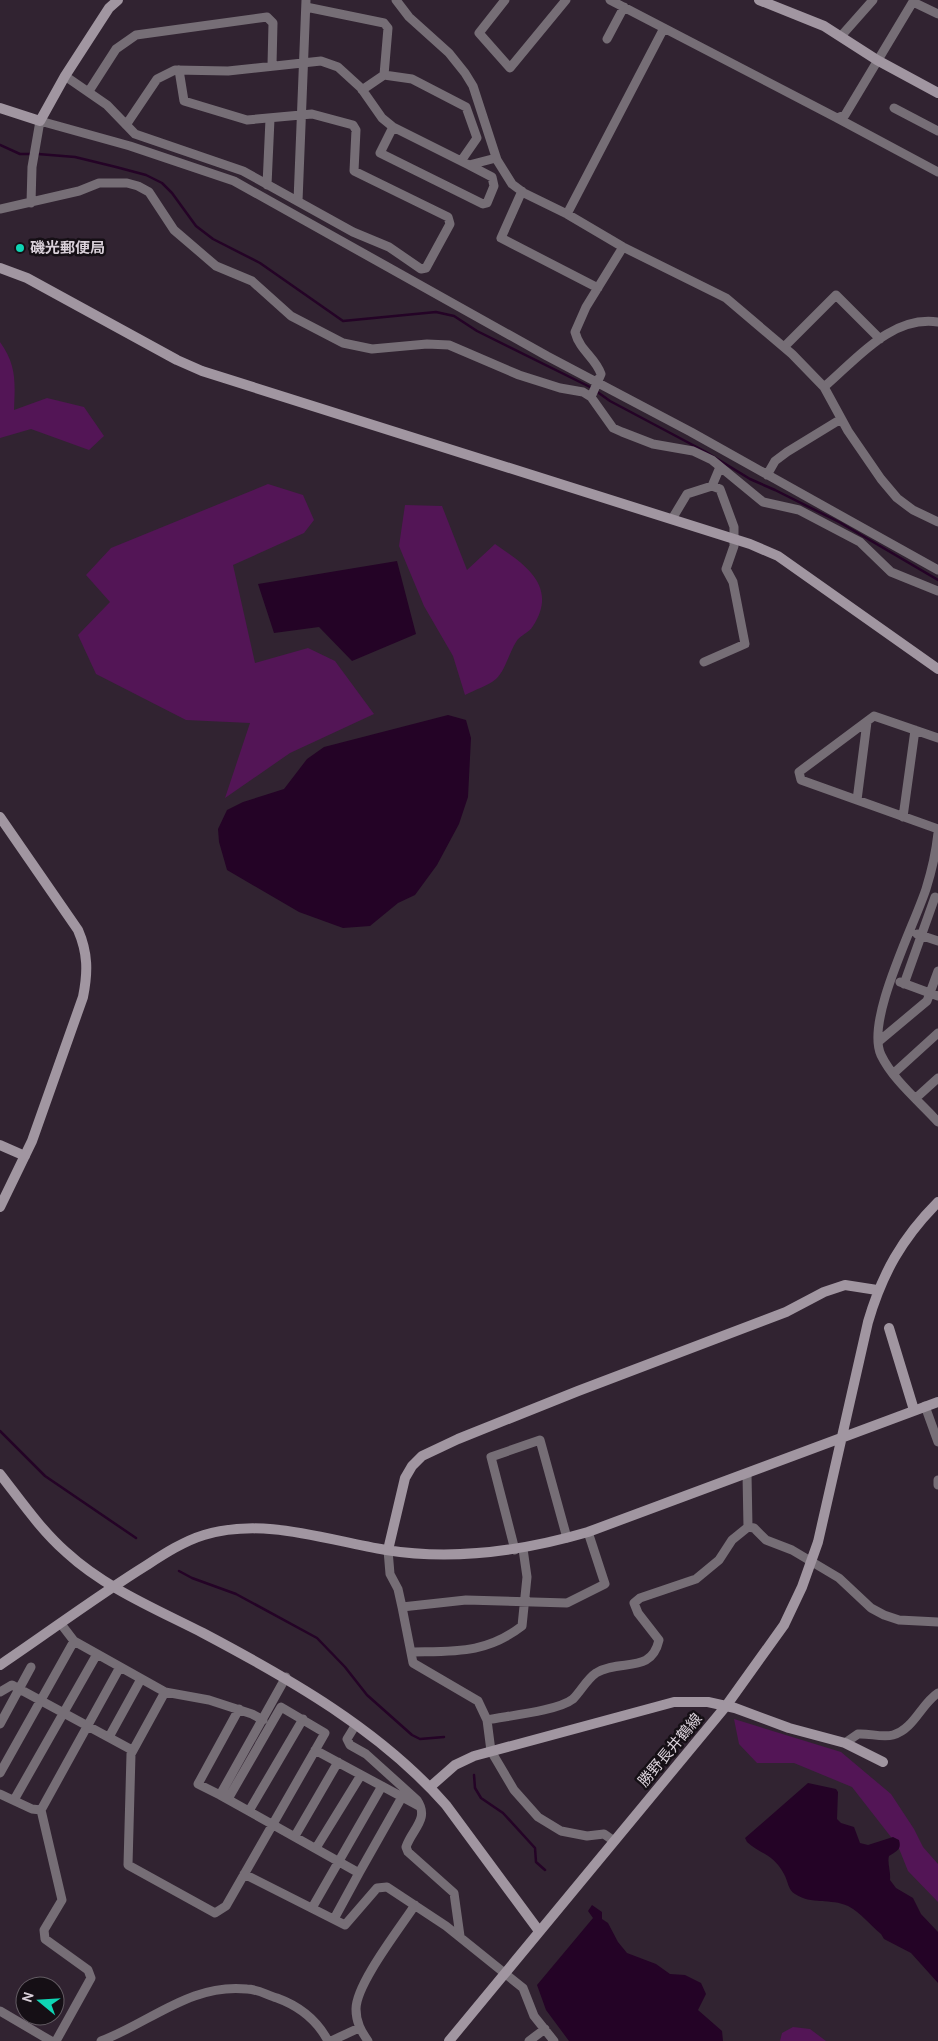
<svg xmlns="http://www.w3.org/2000/svg" width="938" height="2041" viewBox="0 0 938 2041" font-family="'PT Sans','Noto Sans JP',sans-serif">
	<style>
		.green { fill: #531556 }
		.water { fill: #240326 }
		.lines { fill: none; stroke-linecap: round; stroke-linejoin: round }
		.stream { stroke: #240326; stroke-width: 2.5 }
		.street { stroke: #766e76; stroke-width: 9 }
		.secondary { stroke: #a196a1; stroke-width: 10 }
		.poi-dot { fill: #0fd5b4; stroke: #150f15; stroke-width: 2 }
		.labels { text-anchor: middle; stroke-width: 5; stroke-linejoin: round; paint-order: stroke }
		.poi-label { font-size: 15px; font-weight: bold; fill: #d9d0d9; stroke: #150f15; text-anchor: start }
		.street-label { font-size: 15px; fill: #d9d0d9; stroke: #150f15 }
	</style>
	<rect width="100%" height="100%" fill="#312331"/>
	<!-- green -->
	<path class="green" d="M0,342C17,366 15,382 14,410L47,398L84,407L104,436L89,450L31,429L0,438Z
		M268,484L303,495L314,520L304,533L233,565L255,663L308,648L335,661L374,714L290,753L225,798L250,723L186,720L96,674L78,635L110,602L86,575L111,548Z
		M405,505L442,506L467,570L495,544C524,564 559,586 533,626C529,633 520,635 516,642C509,653 505,671 496,679C488,686 474,690 465,695L453,656L424,606L399,546Z
		M734,1719L841,1752L891,1794L914,1829L923,1847L938,1864V1902L908,1871L898,1846L852,1787L794,1763H757L739,1744Z
		M793,2027L810,2029L826,2041H780L782,2033Z"/>
	<!-- water -->
	<path class="water" d="M397,561L416,634L352,661L319,627L274,633L258,584Z
		M448,715L466,720L471,738L468,797L459,824L437,865L415,895L398,903L370,926L343,928L299,912L227,870L219,842L218,829L227,810L243,802L284,789L307,759L324,747Z
		M808,1783L836,1789L838,1792L837,1819L841,1823L854,1827L860,1843L868,1845L893,1837L899,1840C902,1850 896,1851 889,1856C887,1862 891,1872 890,1880L896,1888L913,1898L921,1914L938,1932V1983L911,1953L884,1939L881,1934C870,1925 861,1913 848,1906C831,1898 811,1905 795,1894C788,1890 788,1881 784,1874C773,1854 762,1855 747,1842L745,1838Z
		M592,1905L602,1912V1919L608,1923L618,1942L627,1953L656,1964L670,1974L685,1975L701,1983L706,1994L698,2010L722,2031L723,2041H569L546,2010L537,1985L593,1918L588,1911Z"/>
	<g class="lines">
		<!-- stream -->
		<path class="stream" d="M0,145L20,154H32
			M38,154L75,157L116,167L146,175L162,183L172,193L196,226L213,239L260,263L343,321L436,312L454,316L477,331L592,388
			M596,391L610,401L706,452L750,479L775,490L839,522L938,580
			M0,1431L45,1476L136,1538
			M179,1571L192,1578L236,1594L317,1638L345,1667L367,1695L412,1735L420,1739L444,1737
			M474,1775L475,1788L481,1798L503,1813L535,1848L536,1862L545,1870"/>
		<!-- street -->
		<path class="street" d="M396,0L409,17L449,53L465,73L473,86L497,160L512,184L524,193L567,214L623,247L726,298L792,354L824,387L848,431L881,479L897,498L913,510L938,522
			M505,0L479,33L510,68L566,0
			M610,0L837,118L845,115L914,0
			M913,2L938,14
			M306,7L384,23L388,28L384,75
			M842,35L873,0
			M607,39L624,7
			M65,76L107,105L135,134L243,171L353,232L389,247L421,269L426,268L450,224L448,217L354,171L356,130L353,125L312,114L247,120L184,101L179,70
			M362,90L384,75L412,79L466,107L477,138L461,161
			M89,91L116,49L136,35L267,17L273,23L272,65
			M894,108L938,131
			M837,118L938,172
			M126,125L157,79L175,70L228,71L321,61L338,67L361,88L382,118L393,127L469,165L496,158
			M393,127L380,153L483,204L487,203L494,186L492,177L469,165
			M267,185L270,119
			M522,191L501,238L598,288
			M298,201L306,0
			M31,203L32,167L40,121L130,146L234,181L547,356L691,432L938,570
			M0,209L79,191L99,183H127L138,186L149,192L174,230L216,266L252,281L291,316L343,343L372,349L427,344L449,345L519,375L560,388L583,392L591,397L613,428L622,432L653,444L693,451L712,460L763,502L799,510L860,542L891,572L938,591
			M567,214L664,28
			M784,347L836,295L880,339
			M824,387C856,360 891,315 938,322
			M591,397L601,374C595,357 580,351 575,332L586,307L623,247
			M767,475L775,461L787,452L841,419
			M672,519L687,494L712,486
			M704,662L745,644L733,582L726,569L734,546V527L720,489L712,486L720,467
			M938,738L874,716L799,772L801,780L938,829
			M857,800L867,722
			M903,817L915,730
			M938,833C936,852 932,870 926,889C914,926 865,1021 881,1055C893,1080 919,1101 938,1122
			M917,934L938,941
			M900,982L938,996
			M904,984L935,897
			M878,1042L927,1001L938,971
			M894,1073L938,1033
			M916,1098L938,1078
			M925,1406L938,1442
			M938,1480V1485
			M748,1527L754,1528L766,1540L792,1550L839,1578L871,1608L884,1615L899,1620L938,1622
			M388,1550L390,1574L398,1589L402,1607L413,1663L478,1701L487,1720L491,1751L514,1790L538,1817L561,1831L587,1836L604,1834L614,1841
			M515,1550L491,1457L540,1440L567,1538
			M402,1607L466,1600L567,1603L605,1584L588,1532
			M61,1624L74,1641L165,1692L209,1700L252,1714L263,1720
			M411,1652C454,1651 486,1654 522,1626L527,1577L523,1549
			M286,1677L220,1795L359,1873L402,1797
			M0,1692L12,1685L132,1750
			M165,1692L131,1754L128,1865L215,1913L226,1906L325,1733L281,1707L228,1799
			M487,1720C506,1716 558,1711 573,1699C581,1691 587,1679 596,1673C621,1658 651,1675 659,1640L638,1613L634,1603L640,1598L696,1579L719,1560L732,1540L748,1527L747,1474
			M0,1724L31,1667
			M355,1726L347,1739L350,1745L366,1754L417,1800C430,1819 412,1829 406,1847L408,1852L454,1893L460,1936
			M109,1737L141,1679
			M845,1743L858,1734C869,1733 882,1738 893,1735C914,1729 921,1704 938,1693
			M315,1750L419,1806
			M0,1773L74,1641
			M0,1794L32,1809L41,1810
			M220,1795L198,1784L239,1709
			M14,1800L97,1654
			M249,1811L303,1719
			M295,1836L338,1762
			M316,1848L361,1775
			M244,1874L345,1925L377,1888L387,1887L446,1926L523,1988L534,2016L554,2041
			M312,1908L382,1786
			M334,1919L359,1873
			M0,2011L51,2041
			M56,2041L91,1978L88,1970L45,1939L44,1930L62,1900L41,1810L120,1667
			M101,2041C151,2022 191,1983 247,1989C257,1989 267,1995 277,1998C299,2006 317,2020 328,2041
			M331,2041L359,2028
			M368,2041C361,2031 356,2022 356,2009C356,1984 400,1928 415,1905
			M529,2041L545,2029"/>
		<!-- secondary -->
		<path class="secondary" d="M759,0L824,26L877,60L938,93
			M0,108L40,121L65,76L109,8L118,0
			M0,268L27,278L177,360L202,371L750,544L778,556L938,669
			M0,817L78,930C88,953 88,972 83,997L32,1141L0,1207
			M0,1145L25,1156
			M889,1328L914,1410
			M0,1474C21,1501 41,1530 66,1552C105,1588 156,1609 203,1633C290,1679 380,1730 446,1805L539,1931
			M388,1550L405,1478L412,1466L422,1456L458,1439L578,1391L786,1312L824,1292L845,1285L877,1290
			M0,1665C49,1632 97,1596 147,1565C164,1554 184,1541 204,1535C265,1517 325,1540 386,1550C454,1561 523,1551 588,1532L938,1402
			M430,1787L455,1765L474,1756L674,1702H708L735,1708L789,1728L845,1743L883,1762
			M449,2041L726,1706L784,1625L802,1587L818,1542L868,1322C882,1274 902,1238 938,1202"/>
	</g>
	<!-- markers -->
	<circle class="poi-dot" cx="20" cy="248" r="5"/>
	<g class="labels">
		<!-- poi labels -->
		<g class="poi-label">
			<text x="30" y="253">磯光郵便局</text>
		</g>
		<!-- street labels -->
		<g class="street-label">
			<text transform="translate(670 1750) rotate(-50)" y="5">勝野長井鶴線</text>
		</g>
	</g>
	<!-- north arrow -->
	<g transform="translate(40 2001) rotate(288)"><circle r="24" fill="#150f15" stroke="#635c63"/>
	<path d="M0-4L9 19L0 12L-9 19Z" fill="#0fd5b4"/>
	<text y="-8" font-size="14" font-weight="bold" text-anchor="middle" fill="#d9d0d9">N</text>
	</g>
</svg>
